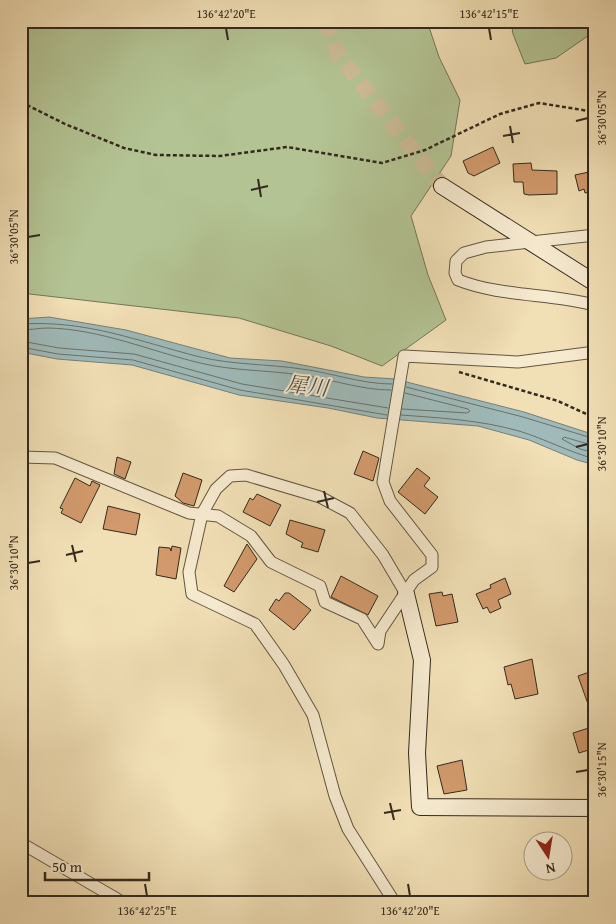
<svg xmlns="http://www.w3.org/2000/svg" width="616" height="924" viewBox="0 0 616 924" font-family="'Gentium Book Plus','Noto Serif JP',serif">
	<style>
		.green { fill: #b3c393; stroke: #737658 }
		.water { fill: #9fbab9; stroke: #74807a }
		.lines { fill: none; stroke-linecap: round; stroke-linejoin: round }
		.shore { stroke: #69726a; stroke-width: 1 }
		.building { fill: #d29a6c; stroke: #33291c }
		.secondary-tunnel { stroke: #cbbb96; stroke-width: 16; stroke-dasharray: 16 8; stroke-linecap: butt }
		.street-casing { stroke: #625642; stroke-width: 13 }
		.secondary-casing { stroke: #33291c; stroke-width: 18 }
		.path { stroke: #33291c; stroke-width: 2.5; stroke-dasharray: 4 2.5; stroke-linecap: butt }
		.street { stroke: #f6eacf; stroke-width: 11 }
		.secondary { stroke: #f6eacf; stroke-width: 16 }
		.ticks { fill: none; stroke: #33291c; stroke-width: 2 }
		.labels { text-anchor: middle; stroke-width: 4; stroke-linejoin: round; paint-order: stroke }
		.water-label { font-size: 21px; font-style: italic; fill: #4e4d43; stroke: #f6eacf }
		.neatline { fill: none; stroke: #33291c; stroke-width: 2 }
		.ticks-label { font-size: 12px; text-anchor: middle; fill: #33291c }
	</style>
	<rect width="100%" height="100%" fill="#f1dfb5"/>
	<filter id="stains"><feTurbulence type="fractalNoise" baseFrequency=".004" numOctaves="4"/><feColorMatrix values="0 0 0 0 .2 0 0 0 0 .09 0 0 0 0 .02 0 0 0 .5 -.17"/></filter>
	<radialGradient id="worn" r=".72"><stop offset=".6" stop-color="#630" stop-opacity="0"/><stop offset="1" stop-color="#630" stop-opacity=".3"/></radialGradient>
	<!-- green -->
	<path class="green" d="M21,21H427L439,57L460,100L451,156L411,216L428,275L446,320L382,366L331,346L239,318L21,293Z
		M511,21H595V31L556,58L525,64L513,34Z"/>
	<!-- water -->
	<path class="water" d="M49,317L126,330L230,358L282,361L364,377L395,379L524,412L595,435V465L577,460L529,440L478,426L377,418L328,408L239,395L132,365L57,359L21,352V319Z"/>
	<g class="lines">
		<!-- shore -->
		<path class="shore" d="M21,324C88,320 137,341 200,357C234,365 268,364 302,369C333,373 361,384 392,384
			M21,330C30,330 39,328 48,328C100,329 150,351 200,363C233,371 267,370 301,375C332,379 360,390 391,390
			M21,341L59,348L134,354L242,384L388,408
			M21,347L58,354L133,360L240,390L387,415
			M406,387L523,417L595,439
			M402,409L467,413L470,411L468,409L405,393
			M401,415C441,418 480,420 519,431C545,439 569,452 595,459
			M595,446L564,437L562,439L580,449L595,453"/>
	</g>
	<!-- building -->
	<path class="building" d="M493,147L500,163L474,176L468,173L463,161Z
		M531,163L532,170L557,171V194L529,195L524,194L523,182H514L513,164Z
		M589,172V174L595,173V191L585,193L584,189L579,191L575,175Z
		M363,451L379,458L373,481L354,474Z
		M117,457L131,462L125,479L114,474Z
		M417,468L430,478L424,486L438,497L425,514L398,492Z
		M183,473L202,480L194,506L183,503L175,496Z
		M75,478L90,486L92,481L100,485L81,523L61,513L63,509L60,508Z
		M257,494L281,505L270,526L243,512L250,498L253,500Z
		M108,506L140,514L136,535L103,529Z
		M290,520L325,530L318,552L301,547L303,543L286,534Z
		M247,544L257,559L234,592L224,586Z
		M172,546L181,548L176,579L156,575L159,547L170,548L171,551Z
		M341,576L378,596L368,615L331,597Z
		M505,578L511,594L498,600L501,608L490,613L487,607L483,609L476,594L491,588L490,585Z
		M442,592L443,596L452,594L458,622L436,626L429,594Z
		M285,593H289L311,610L294,630L269,610L276,599L279,601Z
		M532,659L538,694L515,699L511,684L508,685L504,667Z
		M595,670V718H593L578,676Z
		M595,726V748L579,753L573,733Z
		M462,760L467,790L444,794L437,766Z"/>
	<g class="lines">
		<!-- secondary-tunnel -->
		<path class="secondary-tunnel" d="M325,21L339,56L442,186"/>
		<defs>
			<path id="street" d="M595,235L486,247L464,253L456,261L455,273L458,280C501,297 550,293 595,305
				M21,457L55,458L189,513L218,516L251,536L271,562L320,586L325,602L362,619L378,644L380,631L414,580L432,567V555L390,501L383,482L404,356L518,362L595,352
				M21,843L124,903
				M395,903L348,829L335,796L313,715L284,665L255,624L192,594L189,572L202,514L216,489L230,476L246,475L320,497L350,513L383,555L406,594"/>
			<path id="secondary" d="M442,186L595,283
				M406,594L422,660L417,753L420,807L595,808"/>
		</defs>
		<!-- street casing -->
		<use href="#street" class="street-casing"/>
		<!-- secondary casing -->
		<use href="#secondary" class="secondary-casing"/>
		<!-- path -->
		<path class="path" d="M21,102L65,124L124,148L156,155L220,156L287,147L382,163L425,150L500,114L539,103L595,112
			M459,372L558,401L595,418"/>
		<!-- street -->
		<use href="#street" class="street"/>
		<!-- secondary -->
		<use href="#secondary" class="secondary"/>
	</g>
	<!-- ticks -->
	<path class="ticks" d="M226,28L228,40M489,28L491,40M576,121L588,118M510,126L513,143M503,136L520,133M258,179L261,197M251,190L268,186M28,237L40,235M576,447L588,444M324,491L328,508M317,502L334,498M72,545L76,562M66,555L83,551M28,563L40,561M576,772L588,770M390,803L394,820M384,813L401,810M145,884L147,896M408,884L410,896"/>
	<g class="labels">
		<!-- water labels -->
		<g class="water-label">
			<text transform="translate(307 386) rotate(7)" y="7">犀川</text>
		</g>
	</g>
	<!-- margin -->
	<rect width="616" height="924" fill="none" stroke="#f1dfb5" stroke-width="55"/>
	<!-- north arrow -->
	<g transform="translate(548 856) rotate(168)"><circle r="24" fill="#f6eacf" stroke="#a89d87"/>
	<path d="M0-4L9 19L0 12L-9 19Z" fill="#8f2418"/>
	<text y="-8" font-size="14" font-weight="bold" text-anchor="middle" fill="#33291c">N</text>
	</g>
	<!-- scale -->
	<path d="M45 872v8h104v-8" fill="none" stroke="#33291c" stroke-width="2.5"/>
	<text x="52" y="872" font-size="15" fill="#33291c" stroke="#f6eacf" stroke-width="4" paint-order="stroke">50 m</text>
	<rect x="28" y="28" width="560" height="868" class="neatline"/>
	<g class="ticks-label">
		<text x="226" y="18">136°42'20"E</text>
		<text x="489" y="18">136°42'15"E</text>
		<text transform="translate(602 118) rotate(-90)" y="4">36°30'05"N</text>
		<text transform="translate(14 237) rotate(-90)" y="4">36°30'05"N</text>
		<text transform="translate(602 444) rotate(-90)" y="4">36°30'10"N</text>
		<text transform="translate(14 563) rotate(-90)" y="4">36°30'10"N</text>
		<text transform="translate(602 770) rotate(-90)" y="4">36°30'15"N</text>
		<text x="147" y="915">136°42'25"E</text>
		<text x="410" y="915">136°42'20"E</text>
	</g>
	<rect width="100%" height="100%" filter="url(#stains)"/>
	<rect width="100%" height="100%" fill="url(#worn)"/>
</svg>
